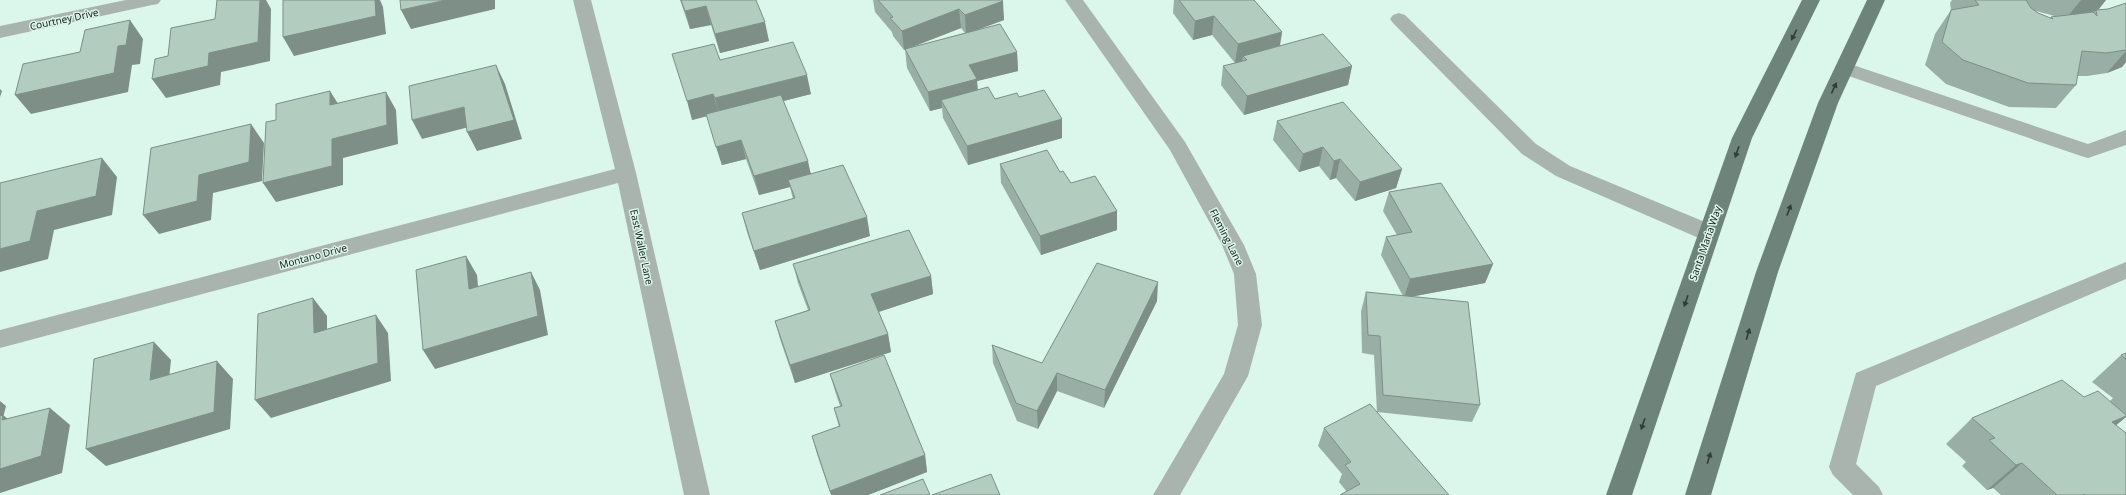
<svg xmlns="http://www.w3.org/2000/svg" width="2126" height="495" viewBox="0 0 2126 495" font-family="'Open Sans',sans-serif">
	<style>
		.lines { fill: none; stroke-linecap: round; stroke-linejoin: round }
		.minor { fill: #a9b4af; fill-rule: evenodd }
		.major { fill: #6e837a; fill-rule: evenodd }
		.wall { fill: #99afa5; fill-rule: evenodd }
		.shaded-wall { fill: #7d8f86 }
		.building { fill: #b2ccc0; stroke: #7d8f86 }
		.oneway { fill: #303e38 }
		.labels { text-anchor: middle; stroke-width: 3; stroke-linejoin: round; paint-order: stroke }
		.street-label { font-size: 10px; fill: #07100c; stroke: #dbf6ea }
	</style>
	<rect width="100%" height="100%" fill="#dbf6ea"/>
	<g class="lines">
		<!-- minor -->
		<path class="minor" d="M126,0H161L158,4L152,5L0,38V26Z
			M573,0H591L636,173L710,495H684L618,183L0,348V330L615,169Z
			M1065,0H1083L1185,142L1244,245L1256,274L1262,325L1248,376L1180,495H1153L1224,374L1238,325L1234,274L1222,245L1170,150Z
			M1399,13L1405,15L1536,144L1570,166L1717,227L1720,233L1717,239L1709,241L1701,239L1556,176L1522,154L1393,23L1390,19L1393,15Z
			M1844,62L2088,144L2126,130V145L2088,158L2081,156L1837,72L1835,68L1837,64Z
			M2126,262V279L1876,386L1856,464L1879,487L1883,495H1853L1833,475L1829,467L1856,373Z"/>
		<!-- major -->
		<path class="major" d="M1802,0H1820L1752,138L1632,495H1606L1732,138Z
			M1867,0H1885L1838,103L1778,272L1711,495H1685L1756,272L1818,103Z"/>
	</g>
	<!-- wall -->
	<path class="wall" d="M680,0H756L769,41L720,53L711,25L690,29Z
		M873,0H1002L1004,20L976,30L1017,52L1018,71L977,81L978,90L995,99L1019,97L1062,119V138L968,165L943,118L942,108L930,111L907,68L905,49L904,50L893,36L892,32L875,12ZM961,28L965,33L910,48Z
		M1174,0H1254L1282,32L1280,46L1352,66L1348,85L1244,115L1221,85L1223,66L1235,63L1212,35L1193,40L1173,13Z
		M1952,0H2106L2098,10H2096L2108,9L2126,3V62L2122,67L2107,73L2087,76H2077L2076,85L2056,108L2009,107L1946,84L1925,65L1935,34L1951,10L1950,3ZM2036,11L2051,15L2054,16L2051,17L2050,18L2038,13Z
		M720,60L811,94L783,101L811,174L870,236L760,270L747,232L742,213L793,199L790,187L759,195L746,159L722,165L707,116L692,120Z
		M1277,121L1402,169L1396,188L1355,201L1336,178L1330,180L1319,166L1299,172L1273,140Z
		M1000,164L1060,172L1071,183L1117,211V230L1041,255L1001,183Z
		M1389,192L1493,264L1485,283L1410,297L1480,405L1472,422L1377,412L1449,495L1347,492L1339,482L1342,474L1318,446L1324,428L1377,412L1374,355L1362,353L1361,311L1366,292L1403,296L1381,255L1386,237L1397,235L1383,211Z
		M793,264L931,276L933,294L879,312L888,334L891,352L795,383L780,339L775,321L808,310L798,283Z
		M1157,301L1104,408L1057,391L1038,429L1017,421L993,363L992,345L1042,363Z
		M2126,353V417L2116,425L2126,495H2001L1993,488L1987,490L1962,466L1966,462L1946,444L1972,418L2084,397L2110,401L2113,398L2092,382L2121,355Z
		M830,374L925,455L927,472L868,495H831L817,454L812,436L839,427L834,408L840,406L835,391Z"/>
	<!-- shaded-wall -->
	<path class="shaded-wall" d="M260,0H266L271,9L270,61L221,72L220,85L166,98L152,79L209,53Z
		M375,0H380L383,7L386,34L294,56L283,37Z
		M446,0H495V9L411,29L401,10Z
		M2081,0H2106L2098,10L2064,21Z
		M1003,1L1004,20L966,34L965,15Z
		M706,6L711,25L690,29L685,11Z
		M959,9L961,28L904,50L902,31Z
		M1214,16L1212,35L1193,40L1195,21Z
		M130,20L143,39L140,64L132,65L128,92L31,114L15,95L118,46Z
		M765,22L769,41L720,53L715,34Z
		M1282,32L1279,50L1243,56L1242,61L1235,63L1238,44Z
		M2126,51V62L2122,67L2107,73Z
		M1017,52L1018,71L977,81L978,98L941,100L942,108L930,111L928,92L969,65Z
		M496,65L505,84L522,139L477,151L467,132Z
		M1352,66L1348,85L1244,115L1247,96Z
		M807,75L811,94L720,117L715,98Z
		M0,89L2,91L0,97Z
		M330,91L342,110L330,105Z
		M386,92L396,110L398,144L343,158V185L276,202L263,183L332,139Z
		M713,94L719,113L692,120L687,101Z
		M464,107L473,126L422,139L412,120Z
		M1062,119V138L968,165L967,146Z
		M251,124L264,143L262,181L213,193L211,220L159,234L143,215L199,175Z
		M741,140L746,159L722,165L716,147Z
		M1323,147L1319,166L1299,172L1303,154Z
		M102,158L117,177L112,215L54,230L48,259L0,272V249L37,211Z
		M1340,159L1336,178L1330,180L1334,161Z
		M808,161L812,180H788L790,187L759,195L754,176Z
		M1402,169L1396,188L1355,201L1360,182Z
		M1117,211V230L1041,255L1040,236Z
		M867,217L870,236L760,270L754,251Z
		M466,256L477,275L480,307L469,289Z
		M1493,264L1485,283L1404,298L1410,279Z
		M531,272L540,290L548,335L435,369L423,350Z
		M931,276L933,294L875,313L871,294Z
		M1158,282L1157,301L1104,408L1105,390Z
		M313,298L327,316V351L314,333Z
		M376,315L388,333L391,381L271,418L255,400Z
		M888,334L891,352L795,383L790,365Z
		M154,342L171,360L167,398L150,380Z
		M217,361L233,379L230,429L106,466L86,449Z
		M1057,373V391L1038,429L1037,411Z
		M0,401L6,406L0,430Z
		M50,408L70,425L62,473L0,493V469Z
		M3,415L24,432L2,420Z
		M2126,416V417L2096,442L2112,422Z
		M925,455L927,472L868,495H831L830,491Z
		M2022,463L1993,488L1987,490L2016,465Z"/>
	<!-- building -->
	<path class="building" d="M217,0H260L258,42L209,53L208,66L152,79L155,59L168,56L171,28L215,19Z
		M283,0H375L376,16L283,37Z
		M400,0H446L401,10Z
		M681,0H756L765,22L715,34L706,6L685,11Z
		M878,0H1002L1003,1L965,15L959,9L902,31L890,18L893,17Z
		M1179,0H1254L1282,32L1238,44L1214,16L1195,21Z
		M1975,0H2026L2031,8L2038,13L2053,19L2051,17L2093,12L2097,16L2096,10L2108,9L2126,3V50L2106,53L2082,51L2076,85L2028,83L1963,60L1942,42L1951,10L1979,5Z
		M130,20L126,45L118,46L114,73L15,95L23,64L80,52L85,30Z
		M1000,24L1017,52L969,65L977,79L928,92L905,49Z
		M1323,34L1352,66L1247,96L1223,66L1247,60L1243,56Z
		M793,42L807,75L715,98L713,94L687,101L672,54L714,44L720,60Z
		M496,65L514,120L467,132L464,107L412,120L409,86Z
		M988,87L995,99L1017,93L1019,97L1044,90L1062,119L967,146L941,100Z
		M330,91V105L386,92L387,125L332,139V166L263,183L266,122L276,120V104Z
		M781,95L808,161L754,176L741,140L716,147L706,114Z
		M1343,102L1402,169L1360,182L1340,159L1334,161L1323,147L1303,154L1277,121Z
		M251,124L249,162L199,175L197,201L143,215L151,148Z
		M1047,150L1060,172L1063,171L1071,183L1095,176L1117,211L1040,236L1000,164Z
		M102,158L96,196L37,211L30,241L0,249V183Z
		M843,165L867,217L754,251L742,213L795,198L788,180Z
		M1441,183L1493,264L1410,279L1386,237L1412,232L1389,192Z
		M909,230L931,276L871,294L888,334L790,365L775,321L810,310L793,264Z
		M466,256L469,289L531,272L538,316L423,350L416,270Z
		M1097,263L1158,282L1105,390L1057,373L1037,411L1016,403L992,345L1042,363Z
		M1366,292L1468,302L1480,405L1383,395L1380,336L1368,335Z
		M313,298L314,333L376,315L378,363L255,400L258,314Z
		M154,342L150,380L217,361L214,412L86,449L94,359Z
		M2126,353V359L2121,355Z
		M884,355L925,455L830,491L812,436L840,426L834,408L842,406L830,374Z
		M2062,380L2084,397L2098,391L2126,415V416L2112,422L2126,433V495H2085L2084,494L2083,495H2057L2022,463L2016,465L1989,440L1995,438L1972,418Z
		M1370,404L1449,495H1340L1360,484L1345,465L1351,462L1324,428Z
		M50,408L41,456L0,469V416L3,415L2,420Z
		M991,474L1000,495H932Z
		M923,479L930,495H880Z"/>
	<!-- one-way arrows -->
	<defs><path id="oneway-solid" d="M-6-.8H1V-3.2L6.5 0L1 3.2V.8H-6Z"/></defs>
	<g class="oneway">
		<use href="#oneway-solid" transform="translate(1794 35) rotate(117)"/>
		<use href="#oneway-solid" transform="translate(1834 88) rotate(-65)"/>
		<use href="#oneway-solid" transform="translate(1737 152) rotate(109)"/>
		<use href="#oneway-solid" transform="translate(1789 210) rotate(-70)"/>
		<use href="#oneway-solid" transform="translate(1686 301) rotate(109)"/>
		<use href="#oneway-solid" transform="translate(1748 334) rotate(-73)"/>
		<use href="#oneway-solid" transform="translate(1643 424) rotate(109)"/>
		<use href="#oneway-solid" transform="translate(1709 458) rotate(-73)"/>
	</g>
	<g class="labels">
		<!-- street labels -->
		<g class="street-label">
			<text transform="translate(64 19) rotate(-12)" y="4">Courtney Drive</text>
			<text transform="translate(1227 237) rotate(63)" y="4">Fleming Lane</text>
			<text transform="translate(1705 243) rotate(-71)" y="4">Santa Maria Way</text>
			<text transform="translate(642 247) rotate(78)" y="4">East Waller Lane</text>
			<text transform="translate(313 256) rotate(-15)" y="4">Montano Drive</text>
		</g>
	</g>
</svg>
